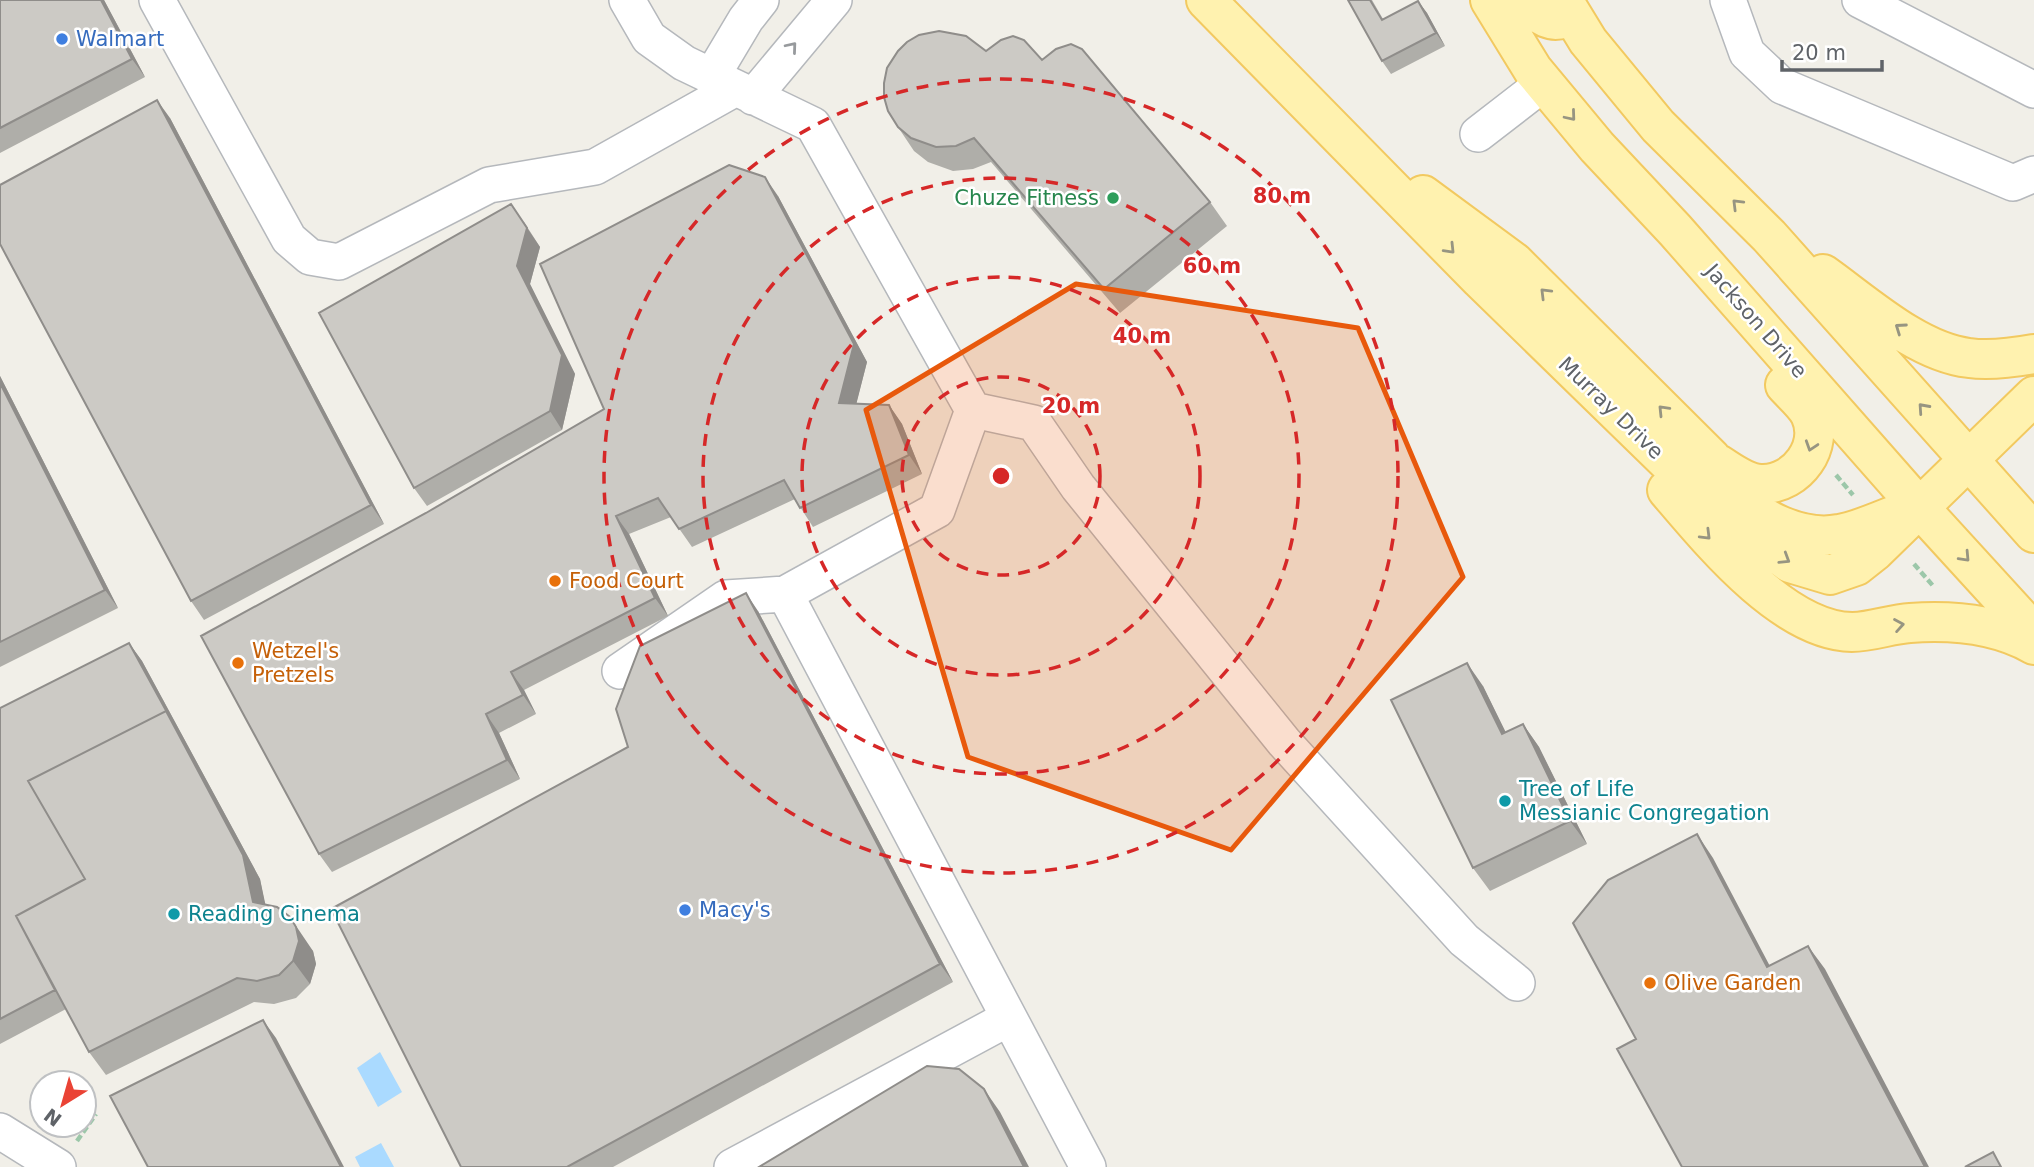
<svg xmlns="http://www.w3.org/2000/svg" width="2034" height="1167" viewBox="0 0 2034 1167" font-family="'DejaVu Sans',sans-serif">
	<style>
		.water { fill: #aadaff }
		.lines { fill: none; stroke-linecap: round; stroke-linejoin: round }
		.minor-casing { stroke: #b5b8bc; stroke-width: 38 }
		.major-casing { stroke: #f2c960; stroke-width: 42 }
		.path { stroke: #9cc7a9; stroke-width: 4.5; stroke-dasharray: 7 3.5; stroke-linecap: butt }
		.minor { stroke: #fff; stroke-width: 35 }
		.major { stroke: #fff2af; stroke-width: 38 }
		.wall { fill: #afaea9 }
		.shaded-wall { fill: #8f8d8a }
		.building { fill: #cccac5; stroke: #8f8d8a; stroke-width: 2 }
		.oneway { stroke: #979a9d }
		.oneway2 { stroke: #979581 }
		.marked { fill: #e8590c; fill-opacity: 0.2; stroke: #e8590c; stroke-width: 5; stroke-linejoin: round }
		.ring { fill: none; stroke: #d62828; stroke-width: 3.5; stroke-dasharray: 12 9 }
		.shop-dot { fill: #3f7fe0; stroke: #fff; stroke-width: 2.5 }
		.leisure-dot { fill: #2e9e5b; stroke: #fff; stroke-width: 2.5 }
		.food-dot { fill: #e8710a; stroke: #fff; stroke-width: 2.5 }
		.culture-dot { fill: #0f9aa8; stroke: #fff; stroke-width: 2.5 }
		.labels { text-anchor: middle; stroke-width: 5; stroke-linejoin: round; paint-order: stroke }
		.shop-label { font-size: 21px; fill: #366cbe; stroke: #fff; text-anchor: start }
		.leisure-label { font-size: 21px; fill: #27864d; stroke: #fff; text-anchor: end }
		.street-label { font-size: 21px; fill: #5f6368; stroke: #fff }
		.food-label { font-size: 21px; fill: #c56008; stroke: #fff; text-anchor: start }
		.culture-label { font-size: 21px; fill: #0d838f; stroke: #fff; text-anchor: start }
		.centre { fill: #d62828; stroke: #fff; stroke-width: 3.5 }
		.ring-label { font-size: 21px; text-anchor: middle; font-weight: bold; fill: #d62828; stroke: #fff; stroke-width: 5; stroke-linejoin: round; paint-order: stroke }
	</style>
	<rect width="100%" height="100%" fill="#f1efe8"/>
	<!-- water -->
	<path class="water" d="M380,1052L402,1092L378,1107L357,1068Z
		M381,1143L394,1167H360L355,1157Z"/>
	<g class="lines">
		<defs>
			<path id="minor" d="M157,0L289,239L310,257L339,262L489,185L595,167L736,88
				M627,0L649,38L684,63L813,125L973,410L937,510L785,594L1088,1167
				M1728,0L1747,53L1782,86L2013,183L2034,174
				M1860,0L2034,90
				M712,76L746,19L761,0
				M753,97L834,0
				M1478,134L1544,83
				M973,410L1034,423L1078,487L1284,742L1464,940L1517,983
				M620,671L726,598L785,594
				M0,1131L58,1167
				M732,1167L1009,1018"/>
			<path id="major" d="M1206,0L1480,279L1709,502L1790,563L1830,575L1856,566L1875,551L2034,396
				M1490,0L1533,70L1597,147L1675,230L1918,506L2034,633
				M1527,0C1538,16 1553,27 1571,14
				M1563,0L1588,41L1658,126L1769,236L2034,533
				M1423,195L1514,262L1711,458C1718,469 1724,480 1732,490C1755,519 1802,541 1839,534C1860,531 1890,516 1911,509
				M1823,274C1864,303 1917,352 1969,358C1990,361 2012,358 2034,354
				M1718,464C1731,472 1747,485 1763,484C1797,484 1825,446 1810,414C1805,404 1793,394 1785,385
				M1667,490C1709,539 1783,631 1852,632C1872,632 1891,624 1910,623C1952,620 1997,624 2034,645"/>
		</defs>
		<!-- minor casing -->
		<use href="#minor" class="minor-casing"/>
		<!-- major casing -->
		<use href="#major" class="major-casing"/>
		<!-- path -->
		<path class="path" d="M1836,475L1853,495
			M1914,564L1934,587
			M77,1141L96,1114"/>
		<!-- minor -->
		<use href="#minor" class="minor"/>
		<!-- major -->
		<use href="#major" class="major"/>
	</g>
	<!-- wall -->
	<path class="wall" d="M0,0H104L145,77L0,153Z
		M1348,0H1372L1383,19L1418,1L1427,13L1445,46L1391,74L1382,61Z
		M986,51L1042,60L1210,202L1227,226L1120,313L991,162L973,169L953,171L928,162L914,151L898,127Z
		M170,118L384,524L204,620L191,601Z
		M778,196L867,362L856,404L889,405L902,424L922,474L813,527L795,499L692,547L671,517L629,534L668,616L524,690L536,714L499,733L520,779L332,872L319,854L426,513L604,409Z
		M524,222L540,247L530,284L575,374L562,430L427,506L414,488Z
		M0,376L118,608L0,667Z
		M758,611L953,982L613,1167H461L628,747Z
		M129,643L142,661L260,879L265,905L313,951L316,964L310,984L296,998L274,1004L254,1002L106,1075L89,1052L66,1009L0,1044V708Z
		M1483,686L1505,732L1523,724L1539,747L1587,844L1490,891L1473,868Z"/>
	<!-- shaded-wall -->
	<path class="shaded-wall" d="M101,0H104L145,77L132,59Z
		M1418,1L1427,13L1445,46L1436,33Z
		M157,100L170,118L384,524L371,505Z
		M765,177L778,196L867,362L852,421L839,403Z
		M511,204L540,247L530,284L575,374L562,430L550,411L517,266Z
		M0,376L118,608L105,590L0,383Z
		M889,405L902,424L922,474L909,455Z
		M616,516L629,534L668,616L655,598Z
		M746,593L758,611L953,982L940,964Z
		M129,643L142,661L260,879L270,926L253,902Z
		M1467,663L1483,686L1518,757L1502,734Z
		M511,672L524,690L536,714L523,695Z
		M486,714L499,733L520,779L507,760Z
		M1523,724L1539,747L1587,844L1570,821Z
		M1697,834L1713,858L1783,991L1767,967Z
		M290,917L313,951L316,964L310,984L293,961Z
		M1808,946L1825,969L1929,1167H1925Z
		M263,1020L276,1038L344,1167H341Z
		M984,1089L1000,1112L1029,1167H1024Z"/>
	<!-- building -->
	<path class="building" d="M0,0H101L132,59L0,128Z
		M1348,0H1370L1382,20L1418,1L1436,33L1382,61Z
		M939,31L966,36L986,51L1001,40L1013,36L1024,40L1042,60L1056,49L1071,44L1082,49L1210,202L1104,289L974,138L956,146L936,147L911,138L898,127L888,111L884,97V83L887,68L898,51L907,42L919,35Z
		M157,100L371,505L191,601L0,244V185Z
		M729,165L765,177L854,344L839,403L889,405L909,455L800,508L784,480L679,529L658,498L616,516L655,598L511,672L523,695L486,714L507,760L319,854L201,636L426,513L604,409L540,264Z
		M511,204L527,228L517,266L562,355L550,411L414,488L319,313Z
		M0,383L105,590L0,642Z
		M746,593L940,964L567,1167H461L331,909L628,747L616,709L640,646Z
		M129,643L169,716L166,711L28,781L85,879L16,916L55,990L0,1019V708Z
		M1467,663L1502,734L1523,724L1570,821L1473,868L1391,700Z
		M166,711L243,855L253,902L277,907L290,917L296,927L299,941L293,961L279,975L257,981L237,978L89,1052L16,916L85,879L28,781Z
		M1697,834L1767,967L1808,946L1925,1167H1682L1617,1049L1636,1039L1573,923L1608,880Z
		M263,1020L341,1167H148L110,1096Z
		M927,1066L959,1069L984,1089L1024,1167H759Z
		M1993,1152L2001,1167H1965Z"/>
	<!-- one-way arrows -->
	<defs><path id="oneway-chevron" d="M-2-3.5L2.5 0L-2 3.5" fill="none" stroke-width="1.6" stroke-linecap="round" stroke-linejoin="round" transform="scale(1.75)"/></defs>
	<use class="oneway" href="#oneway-chevron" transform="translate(792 47) rotate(-50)"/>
	<g class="oneway2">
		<use href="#oneway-chevron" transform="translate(1571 116) rotate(50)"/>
		<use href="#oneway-chevron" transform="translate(1737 204) rotate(-135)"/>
		<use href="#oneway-chevron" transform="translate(1450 249) rotate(46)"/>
		<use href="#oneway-chevron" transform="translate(1545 293) rotate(-135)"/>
		<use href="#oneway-chevron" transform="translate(1900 328) rotate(-145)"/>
		<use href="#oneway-chevron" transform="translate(1923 408) rotate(-132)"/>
		<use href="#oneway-chevron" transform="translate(1663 410) rotate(-134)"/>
		<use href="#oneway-chevron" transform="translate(1811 446) rotate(108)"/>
		<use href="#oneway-chevron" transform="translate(1706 535) rotate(45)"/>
		<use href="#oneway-chevron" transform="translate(1965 557) rotate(47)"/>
		<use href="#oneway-chevron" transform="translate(1785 559) rotate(32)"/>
		<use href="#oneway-chevron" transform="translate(1899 625) rotate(-10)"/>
	</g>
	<!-- marked area -->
	<path class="marked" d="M1076,284L1358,328L1463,577L1231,850L968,757L866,410Z"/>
	<!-- distance rings -->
	<g class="ring">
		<circle cx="1001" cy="476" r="99"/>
		<circle cx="1001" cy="476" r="199"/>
		<circle cx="1001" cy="476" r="298"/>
		<circle cx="1001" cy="476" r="397"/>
	</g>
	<!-- markers -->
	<g class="shop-dot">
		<circle cx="62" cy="39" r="7"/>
		<circle cx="685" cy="910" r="7"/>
	</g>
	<circle class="leisure-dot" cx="1113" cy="198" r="7"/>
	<g class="food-dot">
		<circle cx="555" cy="581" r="7"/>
		<circle cx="238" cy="663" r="7"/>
		<circle cx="1650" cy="983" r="7"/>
	</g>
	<g class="culture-dot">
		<circle cx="1505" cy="801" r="7"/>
		<circle cx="174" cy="914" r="7"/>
	</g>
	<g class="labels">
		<!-- shop labels -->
		<g class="shop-label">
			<text x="76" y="46">Walmart</text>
			<text x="699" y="917">Macy's</text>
		</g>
		<!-- leisure labels -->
		<g class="leisure-label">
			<text x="1099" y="205">Chuze Fitness</text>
		</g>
		<!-- street labels -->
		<g class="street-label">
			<text transform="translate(1756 321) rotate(49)" y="7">Jackson Drive</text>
			<text transform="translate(1611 408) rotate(44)" y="7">Murray Drive</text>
		</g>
		<!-- food labels -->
		<g class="food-label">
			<text x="569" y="588">Food Court</text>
			<text x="252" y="658">Wetzel's<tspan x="252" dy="24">Pretzels</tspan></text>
			<text x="1664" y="990">Olive Garden</text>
		</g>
		<!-- culture labels -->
		<g class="culture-label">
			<text x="1519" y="796">Tree of Life<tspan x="1519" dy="24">Messianic Congregation</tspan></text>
			<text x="188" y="921">Reading Cinema</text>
		</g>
	</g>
	<circle cx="1001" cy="476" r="10" class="centre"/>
	<g class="ring-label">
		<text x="1282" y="203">80 m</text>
		<text x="1212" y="273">60 m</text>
		<text x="1142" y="343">40 m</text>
		<text x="1071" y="413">20 m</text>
	</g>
	<!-- north arrow -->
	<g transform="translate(63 1104) rotate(217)"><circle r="33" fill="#ffffff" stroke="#bfc1c3" stroke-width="2"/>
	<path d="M0-5L12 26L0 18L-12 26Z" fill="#ea4335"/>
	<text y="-10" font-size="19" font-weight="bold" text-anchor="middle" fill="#5f6368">N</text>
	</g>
	<!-- scale -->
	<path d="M1782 60v10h100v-10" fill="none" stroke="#5f6368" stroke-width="3.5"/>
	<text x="1792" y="60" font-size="21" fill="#5f6368" stroke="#ffffff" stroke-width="5" paint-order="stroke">20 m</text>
</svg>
